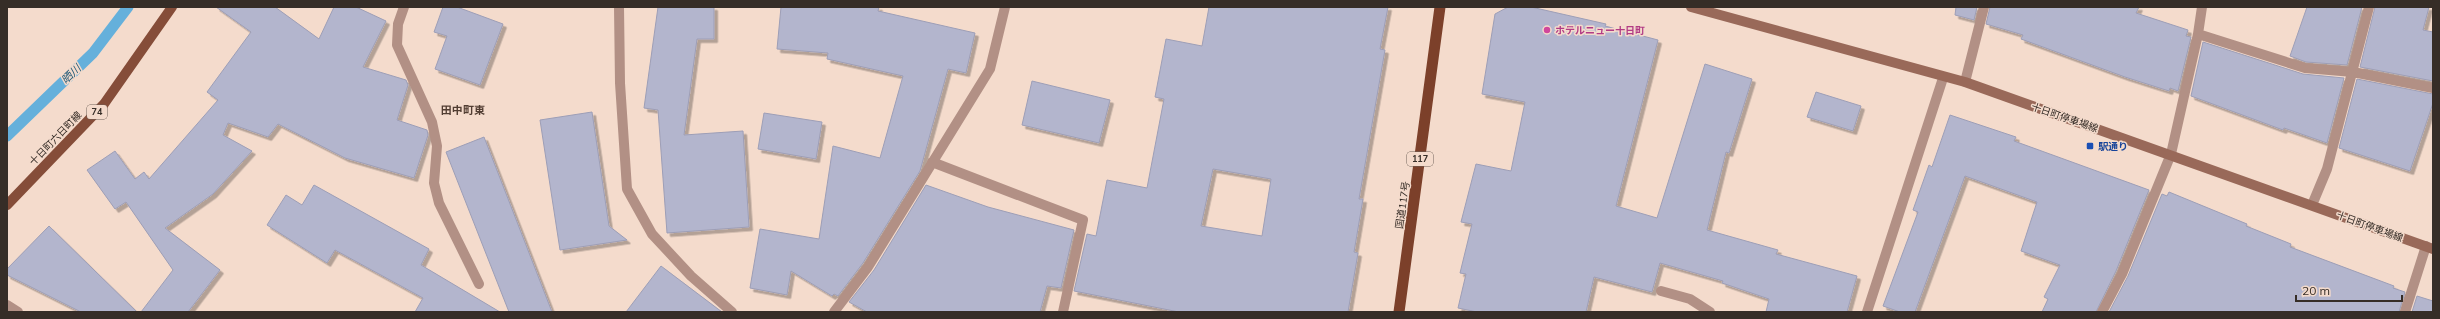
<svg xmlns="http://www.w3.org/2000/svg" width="2440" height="319" viewBox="0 0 2440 319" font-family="Mulish,'Noto Sans JP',sans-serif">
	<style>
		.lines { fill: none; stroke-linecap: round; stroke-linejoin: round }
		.stream { stroke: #65b0db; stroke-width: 11 }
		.building { fill: #b3b5cd; stroke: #9d9eb6; fill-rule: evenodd; filter: url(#shadow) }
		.service { stroke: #b29085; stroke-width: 10 }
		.minor { stroke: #b29085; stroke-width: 10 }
		.secondary { stroke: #996959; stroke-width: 10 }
		.primary { stroke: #854d39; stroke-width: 10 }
		.trunk { stroke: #7c402a; stroke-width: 11 }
		.hotel-dot { fill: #d1479c; stroke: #f4dbcc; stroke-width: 1.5 }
		.transit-dot { fill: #1a4fb4; stroke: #f4dbcc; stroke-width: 1.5 }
		.labels { text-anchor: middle; stroke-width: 3; stroke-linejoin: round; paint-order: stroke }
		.shield { fill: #f4dbcc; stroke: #6f6158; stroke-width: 1 }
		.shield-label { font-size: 9px; font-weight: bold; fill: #362d27 }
		.hotel-label { font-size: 10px; font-weight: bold; fill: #b23c85; stroke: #f4dbcc; text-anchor: start }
		.street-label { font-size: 10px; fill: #362d27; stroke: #f4dbcc }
		.transit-label { font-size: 10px; font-weight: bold; fill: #164399; stroke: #f4dbcc; text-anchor: start }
		.water-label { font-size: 11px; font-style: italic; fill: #225b79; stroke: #f4dbcc }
		.neighbourhood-label { font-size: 11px; font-weight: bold; fill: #513d32; stroke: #f4dbcc }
	</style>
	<defs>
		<filter id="shadow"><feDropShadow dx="3.5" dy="3.5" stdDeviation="0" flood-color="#0004"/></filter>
	</defs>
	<rect width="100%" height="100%" fill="#f4dbcc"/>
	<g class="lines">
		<!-- stream -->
		<path class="stream" d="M7,136L93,53L128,7"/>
	</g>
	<!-- building -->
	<path class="building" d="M216,7H275L319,39L334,7H356L386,21L363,67L406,80L408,85L397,120L427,130L428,135L414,178L345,158L278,124L268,137L228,123L223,135L252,151L213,194L165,228L220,270L188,312H141L173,270L126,202L115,209L87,170L115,151L135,179L144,172L149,179L218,100L207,92L251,32Z
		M443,7H457L503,24L480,85L435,69L447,36L434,32Z
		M658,7H714V39H697L684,135L743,131L749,227L667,233L658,110L644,108Z
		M781,7H879L878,11L975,33L966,73L948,69L920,171L863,263L838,296L834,294L832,296L791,271L787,295L750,288L760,229L819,239L833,146L880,158L903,76L827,59L828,53L777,49Z
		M1209,7H1388L1380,49L1385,50L1359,199H1363L1354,252L1358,253L1348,312H1179L1074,291L1087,234L1096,236L1107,180L1147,188L1164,99L1155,97L1166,39L1202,46ZM1213,169L1271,179L1262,236L1201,226Z
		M1508,7H1531L1606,24L1605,26L1658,40L1616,206L1657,218L1705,64L1752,79L1729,153L1726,152L1707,230L1778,250L1776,254L1857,276L1847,312H1766L1769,299L1722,283L1723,281L1660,263L1652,292L1594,277L1586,312H1477L1458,308L1466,274L1460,273L1472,224L1461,222L1476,164L1511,171L1525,102L1482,94L1495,14Z
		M1956,7H1977L1974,20L1955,15Z
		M1990,7H2139L2136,13L2188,30L2186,36L2191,37L2178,91L2170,88L2169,91L2125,77L2021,39L2023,35L1986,24Z
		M2307,7H2362L2347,65L2306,62L2290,56Z
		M2375,7H2429L2423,30L2433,32V81L2360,67Z
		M2203,42L2303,74L2344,78L2327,143L2284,128L2283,130L2191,96Z
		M2357,79L2433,94V103L2410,171L2339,148Z
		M1032,81L1110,100L1099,143L1022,125Z
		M1816,92L1861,106L1853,131L1807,117Z
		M592,112L609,226L627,240L560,250L540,120Z
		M764,113L822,122L816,159L758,149Z
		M1950,115L2016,137L2014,141L2149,190L2116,271L2096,312H2042L2048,299L2044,297L2060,265L2021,251L2037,202L1965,176L1915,312H1900L1883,306L1918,212L1913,210L1929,165L1932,167Z
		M484,137L552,312H509L481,241L446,152Z
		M314,185L429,249L421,265L500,312H415L423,298L335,250L327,263L267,225L286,195L302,205Z
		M926,185L988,207L1074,230L1061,288L1047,286L1040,312H867L849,302L874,270Z
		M2169,192L2247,224L2246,226L2291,244L2290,247L2394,286L2393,288L2405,292L2399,312H2109L2128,276L2162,194L2167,196Z
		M49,226L137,312H81L7,275V269Z
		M661,266L722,312H626Z
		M2417,296L2433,301V312H2412Z"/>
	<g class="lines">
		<!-- service -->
		<path class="service" d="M404,7L398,24L397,45L432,122L437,146L434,183L439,203L479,284
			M619,7L620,83L627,189L652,234L691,276L732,312
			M2198,34L2305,68L2353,72L2433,88
			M1965,82L1984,7
			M2171,154L2198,34L2202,7
			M932,162L1083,220L1063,312
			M2312,205L2327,169L2369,7
			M1661,291L1690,299L1710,312
			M834,312L868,267L990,69L1005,7
			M1867,312L1943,78
			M2405,312L2426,246"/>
		<!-- minor -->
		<path class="minor" d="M7,305L18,312
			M2102,312L2122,274L2171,154"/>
		<!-- secondary -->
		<path class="secondary" d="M1691,7L1965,82L2433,249"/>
		<!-- primary -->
		<path class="primary" d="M7,205L104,104L172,7"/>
		<!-- trunk -->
		<path class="trunk" d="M1399,312L1440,7"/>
	</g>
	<!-- markers -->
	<circle class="hotel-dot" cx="1547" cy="30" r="4"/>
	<rect class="transit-dot" x="2086" y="142" width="8" height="8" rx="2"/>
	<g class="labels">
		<!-- shield labels -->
		<g class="shield">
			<rect x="87" y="105" width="20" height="14" rx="3"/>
			<rect x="1407" y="152" width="26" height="14" rx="3"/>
		</g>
		<g class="shield-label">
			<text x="97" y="115">74</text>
			<text x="1420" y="162">117</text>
		</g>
		<!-- hotel labels -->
		<g class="hotel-label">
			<text x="1555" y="34">ホテルニュー十日町</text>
		</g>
		<!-- street labels -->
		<g class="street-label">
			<text transform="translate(2065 117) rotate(19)" y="4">十日町停車場線</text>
			<text transform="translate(55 138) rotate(-46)" y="4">十日町六日町線</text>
			<text transform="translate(1402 205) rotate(-82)" y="4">国道117号</text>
			<text transform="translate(2370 226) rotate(20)" y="4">十日町停車場線</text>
		</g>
		<!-- transit labels -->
		<g class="transit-label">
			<text x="2098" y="150">駅通り</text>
		</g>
		<!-- water labels -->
		<g class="water-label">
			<text transform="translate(71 74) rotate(-44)" y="4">晒川</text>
		</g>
		<!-- neighbourhood labels -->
		<g class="neighbourhood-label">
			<text x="463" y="114">田中町東</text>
		</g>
	</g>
	<!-- border -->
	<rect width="2440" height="319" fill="none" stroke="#362d27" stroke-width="16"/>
	<!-- scale -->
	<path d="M2296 295v6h106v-6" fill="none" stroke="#362d27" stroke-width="2"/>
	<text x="2302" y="295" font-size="12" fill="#362d27" stroke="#f4dbcc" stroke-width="3" paint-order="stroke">20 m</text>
</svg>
